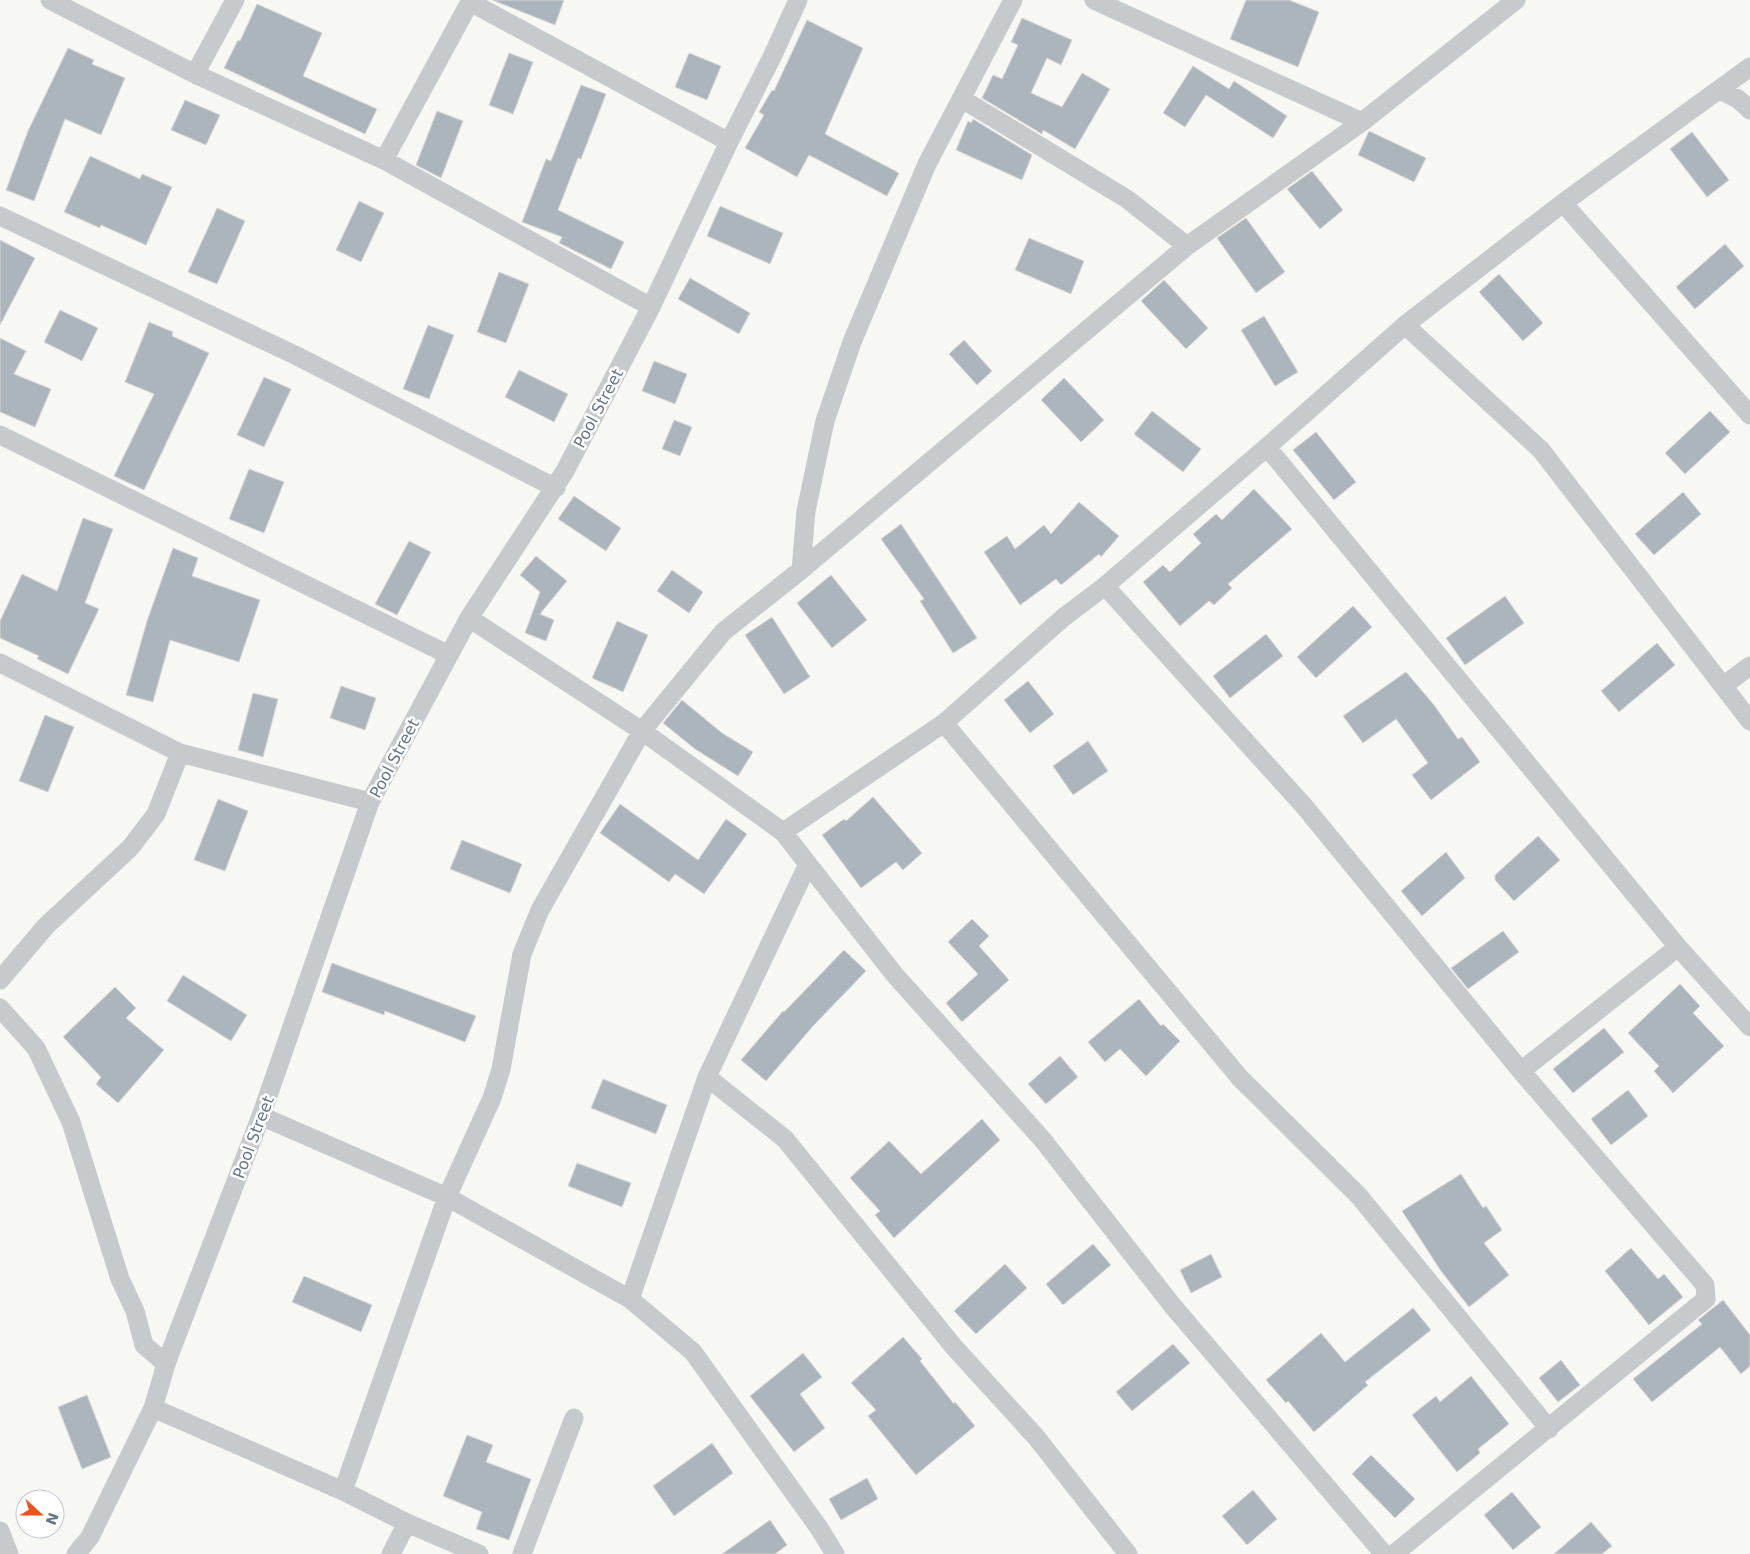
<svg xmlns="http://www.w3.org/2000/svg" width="1750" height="1554" viewBox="0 0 1750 1554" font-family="'DejaVu Sans',sans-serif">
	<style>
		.building { fill: #acb5bb; stroke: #d8d8d6 }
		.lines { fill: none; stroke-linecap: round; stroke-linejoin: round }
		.minor { stroke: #c6cacd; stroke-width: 19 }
		.labels { text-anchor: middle; stroke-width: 5; stroke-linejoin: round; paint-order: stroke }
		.street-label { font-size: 16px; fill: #637687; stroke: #fff }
	</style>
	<rect width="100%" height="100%" fill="#f7f7f3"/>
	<!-- building -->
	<path class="building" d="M492,0H564L555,25Z
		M1246,0H1289L1319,12L1298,67L1230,39Z
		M257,4L322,33L303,76L377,109L365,134L224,68L238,40L240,41Z
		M1022,18L1072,40L1061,65L1047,58L1031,93L1062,107L1082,73L1110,89L1075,149L1043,130L1042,134L982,98L993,75L1002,79L1018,45L1011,42Z
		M807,20L863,48L825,134L899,173L887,196L809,155L797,177L745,148L764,115L759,112L772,90L774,91Z
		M68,48L94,60L92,64L125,78L101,135L65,119L34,201L6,190L28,131Z
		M509,53L533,62L513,114L489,105Z
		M689,53L721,66L707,100L675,87Z
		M1193,66L1229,89L1234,81L1287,116L1273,138L1206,95L1185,127L1163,113Z
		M581,85L606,94L581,159L578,158L558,210L624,242L611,269L559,243L562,237L522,222L546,159L551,161Z
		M185,100L220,115L206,145L171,130Z
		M437,111L463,121L441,178L416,165Z
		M973,119L1032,155L1022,180L956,150L968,121L971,123Z
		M1369,131L1426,158L1414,182L1358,155Z
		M1692,132L1729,180L1707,197L1670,149Z
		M90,156L140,179L142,174L172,187L146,245L101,225L100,228L64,212Z
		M1312,171L1343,210L1320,229L1287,189Z
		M359,201L384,213L361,262L336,250Z
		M720,206L783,233L770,264L707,236Z
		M217,208L245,221L217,284L188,272Z
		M1246,218L1285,272L1256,293L1217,238Z
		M1029,238L1084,261L1071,294L1015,270Z
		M0,240L35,258L0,325Z
		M1725,244L1744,266L1695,309L1676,287Z
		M499,272L529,284L506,343L477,332Z
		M1499,274L1543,323L1523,341L1479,292Z
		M690,278L750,313L739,334L678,299Z
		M1164,280L1208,328L1186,349L1141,301Z
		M60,310L98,328L82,361L44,342Z
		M1264,316L1298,372L1275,386L1241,330Z
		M149,322L173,332L172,336L209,353L144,490L114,476L154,394L125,382Z
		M428,325L454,335L429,399L403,389Z
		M0,338L26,351L14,374L51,389L35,427L0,412Z
		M964,340L992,371L977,385L949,354Z
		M654,361L687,374L675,404L642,391Z
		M519,370L568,394L554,422L505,397Z
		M264,377L291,389L264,447L237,435Z
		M1064,378L1104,420L1081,442L1041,400Z
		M1152,411L1201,449L1183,472L1134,434Z
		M1710,411L1730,432L1685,474L1665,453Z
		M674,420L692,427L680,456L662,449Z
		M1316,432L1356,482L1334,500L1293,450Z
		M249,469L284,482L264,533L229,519Z
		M1254,489L1292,529L1228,584L1232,588L1214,605L1209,601L1180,626L1143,582L1163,565L1170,572L1201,543L1193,534L1216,514L1222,520Z
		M1683,492L1701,514L1654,555L1635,534Z
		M574,496L621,528L606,551L558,519Z
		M1079,502L1119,536L1101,557L1099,554L1061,585L1056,579L1020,605L984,552L1007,536L1015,549L1044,525L1051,534Z
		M83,518L113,529L85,603L99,609L68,674L37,659L39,656L0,638V621L22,574L57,591Z
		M901,524L977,638L953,653L920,601L924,599L881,539Z
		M409,541L431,552L397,615L375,604Z
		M173,548L198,558L192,576L260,600L239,662L170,640L153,702L126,695L147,621Z
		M536,556L567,581L540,614L554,620L546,641L525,633L540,592L520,575Z
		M672,570L703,592L689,613L657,591Z
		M831,575L867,620L832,648L797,603Z
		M1505,596L1524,623L1465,665L1446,638Z
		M1353,606L1372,627L1316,678L1297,657Z
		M772,617L810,677L784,694L745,635Z
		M617,621L648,635L623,692L592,678Z
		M1266,634L1283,656L1230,698L1213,676Z
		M1657,643L1675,665L1619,712L1601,691Z
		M1406,672L1434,705L1458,739L1462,737L1480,762L1431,800L1412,775L1428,763L1396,719L1363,743L1343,716Z
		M1028,681L1054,714L1030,733L1004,700Z
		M341,686L376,698L365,730L330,718Z
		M253,693L278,699L263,757L238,750Z
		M682,700L722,733L753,752L738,776L695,749L663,723Z
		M45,715L74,727L48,792L19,781Z
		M1088,741L1108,771L1073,795L1053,766Z
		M873,797L922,853L903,870L896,862L861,888L822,835L844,819L846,821Z
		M218,799L248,811L225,871L194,860Z
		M620,804L698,860L726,819L747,834L704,894L675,874L669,882L600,833Z
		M1538,836L1560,860L1514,901L1495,880V875Z
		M462,840L522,864L510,893L450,869Z
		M1446,852L1465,878L1422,916L1401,891Z
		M972,919L989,936L979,946L1009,980L962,1022L946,1003L978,974L948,942Z
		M1503,931L1519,952L1468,989L1451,968Z
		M844,950L866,971L813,1026L766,1081L741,1060L783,1011L784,1012Z
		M332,963L476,1016L465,1042L385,1011L384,1015L322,992Z
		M183,975L247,1015L231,1041L167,1001Z
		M1680,984L1700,1006L1693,1013L1724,1046L1673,1093L1654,1071L1659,1066L1628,1033Z
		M115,987L136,1008L126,1018L164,1050L118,1103L96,1084L101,1077L63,1037Z
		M1139,999L1161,1026L1163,1024L1180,1041L1146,1076L1120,1049L1105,1062L1088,1042Z
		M1604,1028L1624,1052L1573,1093L1553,1069Z
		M1060,1056L1078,1077L1046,1104L1028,1084Z
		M603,1079L667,1105L656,1134L591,1108Z
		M1628,1090L1648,1116L1611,1145L1591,1119Z
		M982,1119L1000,1140L894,1238L875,1215L880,1211L850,1178L889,1141L921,1174Z
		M577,1163L631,1183L622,1207L568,1186Z
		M1461,1174L1483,1208L1486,1206L1502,1230L1484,1243L1509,1275L1469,1307L1441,1271L1402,1211Z
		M1093,1244L1111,1265L1063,1305L1046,1284Z
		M1631,1248L1658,1279L1664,1274L1683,1297L1649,1325L1605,1271Z
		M1211,1254L1222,1277L1191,1293L1180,1270Z
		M1005,1264L1027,1288L976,1334L954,1311Z
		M304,1276L372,1305L361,1332L292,1302Z
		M1723,1300L1750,1335V1366L1741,1374L1720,1347L1652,1402L1633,1379L1702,1324L1698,1320Z
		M1413,1308L1431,1330L1365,1382L1368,1385L1314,1432L1288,1401L1286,1403L1266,1380L1321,1333L1345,1362Z
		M903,1337L922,1359L920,1361L954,1404L955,1402L975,1426L916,1475L868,1416L876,1410L851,1383Z
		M1173,1344L1190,1363L1132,1411L1116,1392Z
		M803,1353L822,1377L800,1394L825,1428L794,1452L750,1396Z
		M1561,1360L1580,1385L1558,1402L1539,1378Z
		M1471,1376L1509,1424L1478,1449L1480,1453L1457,1472L1412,1415L1436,1396L1440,1402Z
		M87,1395L111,1457L82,1469L58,1407Z
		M467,1435L493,1445L486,1462L531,1479L509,1540L476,1529L482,1512L443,1496Z
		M712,1443L733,1473L674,1516L653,1486Z
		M1371,1455L1415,1499L1395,1518L1352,1474Z
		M867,1478L878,1499L841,1520L829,1499Z
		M1253,1490L1277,1519L1247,1545L1222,1516Z
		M1512,1492L1541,1527L1513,1550L1484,1515Z
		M770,1520L787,1545L775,1554H722Z
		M1591,1522L1612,1546L1602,1554H1554Z"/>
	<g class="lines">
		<!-- minor -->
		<path class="minor" d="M50,0L195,74L384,160L651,307
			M1094,0L1362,122
			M470,2L729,142
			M195,74L235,0
			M1720,90L1738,99L1750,110
			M962,99L1127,199L1187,246
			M384,160L471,0
			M1563,203L1750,415
			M0,216L295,355L556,488
			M1405,325L1541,450L1750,721
			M0,435L449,655
			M1267,447L1678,947L1750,1027
			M801,570L806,511L825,421L852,342L927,164L1013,0
			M1105,586L1304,806L1521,1071L1705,1285L1706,1299L1394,1554
			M469,618L642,731L783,832L894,974L1042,1139L1172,1305L1384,1554
			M0,663L180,753L370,802
			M1723,686L1750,666
			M944,723L1240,1078L1359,1196L1549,1429
			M783,832L944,723L1064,617L1105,586L1267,447L1405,325L1563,203L1750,67
			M0,980L46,926L130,848L156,814L180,753
			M0,1008L36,1048L71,1122L120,1279L135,1311L144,1345L165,1363L167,1361
			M1521,1071L1678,947
			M707,1077L785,1139L954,1347L1036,1437L1128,1554
			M261,1116L447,1197L630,1299L693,1352L819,1528L835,1554
			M630,1299L707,1077L808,864
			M153,1408L343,1491L407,1523L479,1554
			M343,1491L447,1197L492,1098L501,1069L522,954L540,910L642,731L723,632L801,570L1187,246L1362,122L1516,0
			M0,1531L9,1554
			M76,1554L90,1537L153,1408L167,1361L261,1116L370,802L469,618L565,471L651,307L729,142L772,57L798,0
			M391,1554L407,1523
			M522,1554L574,1418"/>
	</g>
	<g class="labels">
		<!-- street labels -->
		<g class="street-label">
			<text transform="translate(598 408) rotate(-62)" y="6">Pool Street</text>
			<text transform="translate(394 758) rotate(-62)" y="6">Pool Street</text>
			<text transform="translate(253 1137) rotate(-69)" y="6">Pool Street</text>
		</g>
	</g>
	<!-- north arrow -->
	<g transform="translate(40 1514) rotate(111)"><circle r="24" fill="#ffffff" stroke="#c1c8cf"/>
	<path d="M0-4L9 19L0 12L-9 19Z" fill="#f0521a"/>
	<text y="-8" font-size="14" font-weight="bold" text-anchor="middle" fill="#637687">N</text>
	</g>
</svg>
